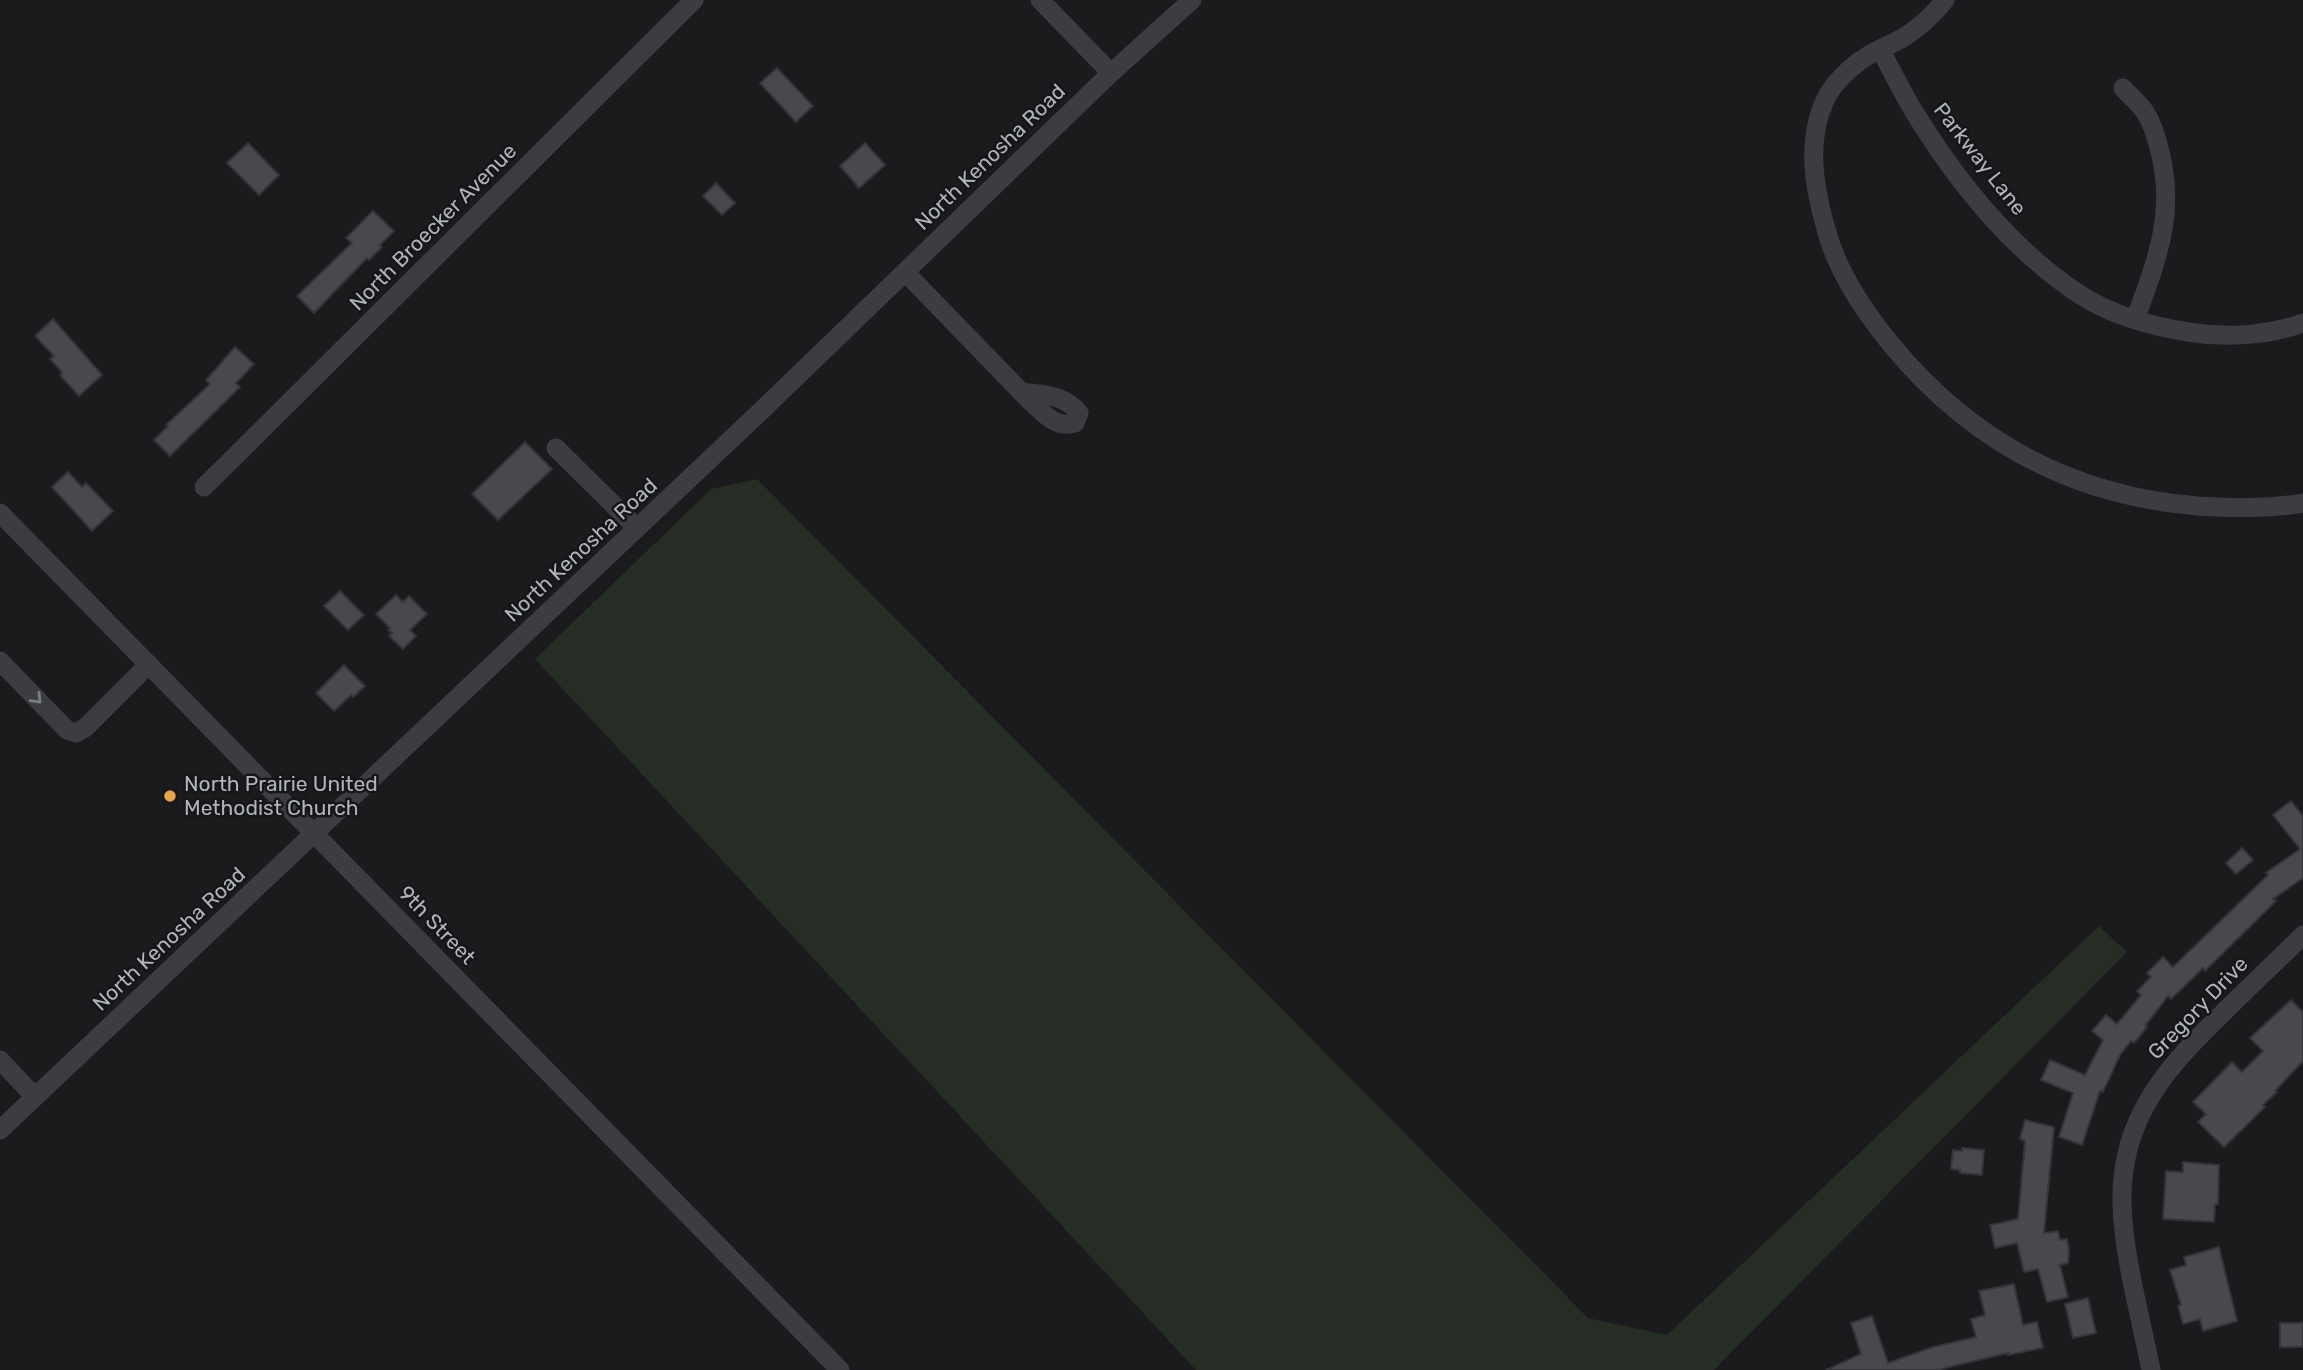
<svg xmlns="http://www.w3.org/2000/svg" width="2303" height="1370" viewBox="0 0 2303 1370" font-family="Rubik,sans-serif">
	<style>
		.green { fill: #252d25 }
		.building { fill: #48494d; stroke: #353539; stroke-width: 2 }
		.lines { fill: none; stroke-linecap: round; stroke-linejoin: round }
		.minor { stroke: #3c3d42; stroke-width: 19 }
		.oneway { stroke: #7b7e85 }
		.poi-dot { fill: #e4a34c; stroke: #161618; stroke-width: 2.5 }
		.labels { text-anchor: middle; stroke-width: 5; stroke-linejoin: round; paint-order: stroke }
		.street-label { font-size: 21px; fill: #afb4bb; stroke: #161618 }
		.poi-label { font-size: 21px; fill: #afb4bb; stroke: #161618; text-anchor: start }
	</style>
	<rect width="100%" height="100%" fill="#1b1b1d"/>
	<!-- green -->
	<path class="green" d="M757,479L1588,1318L1667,1335L2099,926L2127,952L1714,1370H1196L535,659L711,489Z"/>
	<!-- building -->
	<path class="building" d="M777,68L813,106L796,122L760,83Z
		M248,143L279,175L259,195L227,163Z
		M865,143L885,165L859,188L840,166Z
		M716,183L735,203L722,215L703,196Z
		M373,211L394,231L380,245L382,247L369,260L367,258L314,313L297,296L352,243L346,238Z
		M53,319L102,375L79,396L60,375L62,372L50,359L54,356L35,336Z
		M235,347L254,364L236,383L240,387L170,456L154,440L168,426L166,425L210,384L206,380Z
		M525,442L552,469L498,520L472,494Z
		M68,472L82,487L86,483L113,511L92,531L52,487Z
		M340,591L364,615L348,630L324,606Z
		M396,595L403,602L409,596L427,614L410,630L416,636L403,649L389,636L392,633L388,630L390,628L376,614Z
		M344,665L365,686L353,697L351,695L334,711L316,693Z
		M2291,801L2303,816V878L2273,899L2276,901L2205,971L2203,968L2171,999L2168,996L2145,1026L2147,1027L2134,1043L2131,1041L2120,1055L2103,1092L2100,1091L2082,1145L2059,1137L2073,1093L2041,1080L2050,1060L2085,1075L2103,1040L2092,1031L2106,1015L2117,1024L2141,995L2137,991L2151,977L2147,973L2163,957L2173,967L2268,875L2266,873L2300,849L2273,815Z
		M2242,848L2253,860L2236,874L2226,863Z
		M2291,1000L2303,1012V1061L2275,1091L2277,1092L2263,1105L2265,1107L2224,1147L2198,1122L2206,1114L2193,1102L2232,1062L2242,1072L2263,1051L2250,1038Z
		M2025,1120L2054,1127L2044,1233L2058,1231L2060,1240L2067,1239L2069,1250L2068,1263L2060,1265L2068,1297L2047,1302L2038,1269L2024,1272L2017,1243L1995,1248L1990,1225L2018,1219L2025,1141L2020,1139Z
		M1962,1148L1984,1150L1982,1175L1960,1173V1170L1951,1169L1953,1150L1962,1151Z
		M2183,1162L2219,1165L2218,1204H2215L2214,1222L2163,1219L2166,1171L2183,1172Z
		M2219,1247L2237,1321L2203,1331L2200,1319L2183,1324L2178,1306L2181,1305L2170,1270L2186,1265L2184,1257Z
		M2014,1284L2023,1325L2037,1322L2043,1348L2008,1355V1353L1937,1370H1826L1861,1354L1851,1323L1872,1316L1888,1363L1933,1347L1976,1337L1971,1319L1985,1315L1979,1291Z
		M2088,1298L2096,1333L2073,1338L2065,1304Z
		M2280,1323H2303V1347H2280Z"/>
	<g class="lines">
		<!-- minor -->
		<path class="minor" d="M1040,0L1111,73
			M1945,0C1934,14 1921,26 1906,36C1895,43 1881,48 1869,55C1852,65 1833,83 1825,100C1806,142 1814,187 1826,229C1837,271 1863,310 1890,343C1970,441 2072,496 2198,506C2233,508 2268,509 2303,503
			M1880,49C1891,69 1901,90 1913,110C1955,179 2011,249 2079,294C2111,315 2150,326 2188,332C2225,338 2267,336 2303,323
			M2123,88C2130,96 2139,103 2145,112C2153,124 2157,139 2160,152C2176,214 2156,262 2135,320
			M905,272L1030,401C1044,413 1055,429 1075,423L1079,413C1065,394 1042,395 1021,392
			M556,448L637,528
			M204,487L694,0
			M0,513L840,1370
			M0,661L67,730L76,733L85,728L149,664
			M0,1060L35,1097
			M0,1130L762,410L1111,73L1192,0
			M2151,1370C2141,1318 2123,1255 2122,1203C2120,1116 2169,1065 2227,1009C2252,984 2278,960 2303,935"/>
	</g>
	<!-- one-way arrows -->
	<defs><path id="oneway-chevron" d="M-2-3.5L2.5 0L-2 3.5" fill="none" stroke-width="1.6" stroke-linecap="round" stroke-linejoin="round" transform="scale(1.75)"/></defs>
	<use class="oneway" href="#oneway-chevron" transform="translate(37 699) rotate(46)"/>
	<!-- markers -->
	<circle class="poi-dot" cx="170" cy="796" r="7"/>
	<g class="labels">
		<!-- street labels -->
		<g class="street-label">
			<text transform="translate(990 157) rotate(-44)" y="7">North Kenosha Road</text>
			<text transform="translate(1980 159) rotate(52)" y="7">Parkway Lane</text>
			<text transform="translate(433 227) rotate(-45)" y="7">North Broecker Avenue</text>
			<text transform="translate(581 550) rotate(-43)" y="7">North Kenosha Road</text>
			<text transform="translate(437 925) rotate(46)" y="7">9th Street</text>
			<text transform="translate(169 939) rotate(-43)" y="7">North Kenosha Road</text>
			<text transform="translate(2198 1008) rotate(-46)" y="7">Gregory Drive</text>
		</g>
		<!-- poi labels -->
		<g class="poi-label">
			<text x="184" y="791">North Prairie United<tspan x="184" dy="24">Methodist Church</tspan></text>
		</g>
	</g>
</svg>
